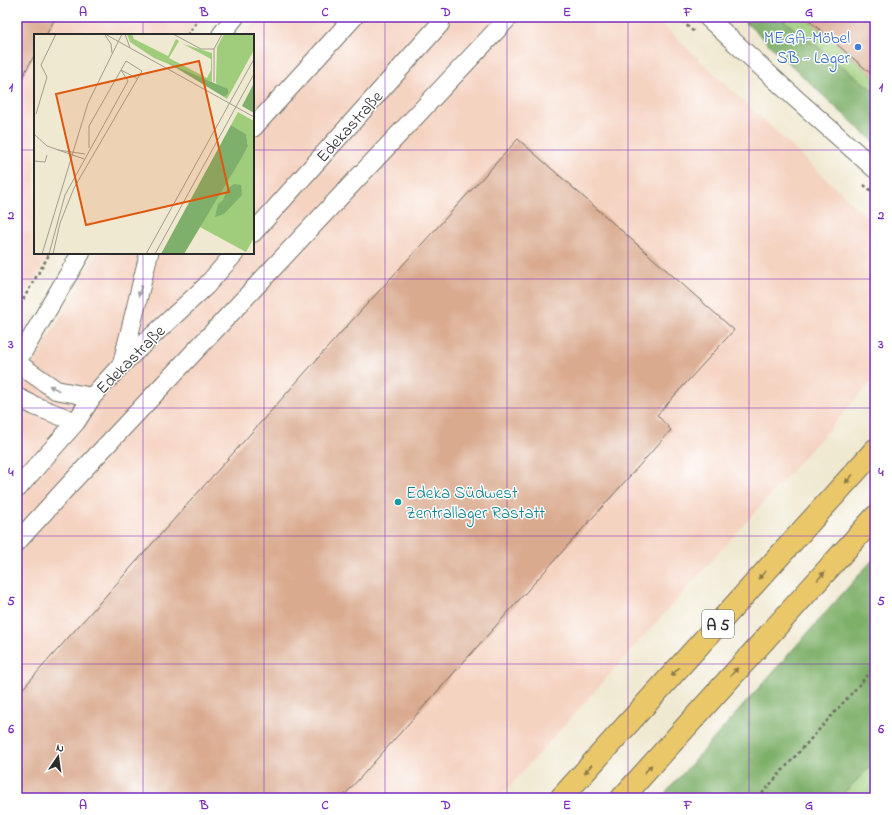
<svg xmlns="http://www.w3.org/2000/svg" width="892" height="815" viewBox="0 0 892 815" font-family="'Indie Flower',sans-serif">
	<style>
		.built { fill: #f5d3c1 }
		.green { fill: #9fcd7b; stroke: #657c53 }
		.forest { fill: #7fb06b; stroke: #556e4b }
		.building { fill: #daaa8f }
		.lines { fill: none; stroke-linecap: round; stroke-linejoin: round }
		.minor-casing { stroke: #706e65; stroke-width: 20 }
		.highway-casing { stroke: #706e65; stroke-width: 24 }
		.path { stroke: #706e65; stroke-width: 2.5; stroke-dasharray: 3 3; stroke-linecap: butt }
		.minor { stroke: #fff; stroke-width: 18 }
		.highway { stroke: #eac769; stroke-width: 22 }
		.oneway { fill: #a0a0a0 }
		.oneway2 { fill: #8a794a }
		.grid { fill: none; stroke: #7b2cbf; stroke-width: 1; stroke-opacity: 0.55 }
		.shop-dot { fill: #3f7fe0; stroke: #fff; stroke-width: 1.5 }
		.culture-dot { fill: #0f9aa8; stroke: #fff; stroke-width: 1.5 }
		.labels { text-anchor: middle; stroke-width: 3; stroke-linejoin: round; paint-order: stroke }
		.shield { fill: #fff; stroke: #6b6b6b; stroke-width: 1 }
		.shield-label { font-size: 16px; font-weight: bold; fill: #2b2b2b }
		.shop-label { font-size: 17px; fill: #366cbe; stroke: #fff; text-anchor: end }
		.street-label { font-size: 17px; fill: #2b2b2b; stroke: #fff }
		.culture-label { font-size: 17px; fill: #0d838f; stroke: #fff; text-anchor: start }
		.inset-road { fill: none; stroke: #a19d8f; stroke-width: 1 }
		.view { fill: #df570e; fill-opacity: 0.15; stroke: #df570e; stroke-width: 2 }
		.inset-edge { fill: none; stroke: #2b2b2b; stroke-width: 2 }
		.neatline { fill: none; stroke: #7b2cbf; stroke-width: 1.5 }
		.grid-label { font-size: 13px; text-anchor: middle; font-weight: bold; fill: #7b2cbf }
	</style>
	<rect width="100%" height="100%" fill="#fff"/>
	<filter id="ink" filterUnits="userSpaceOnUse"><feTurbulence type="fractalNoise" baseFrequency=".025" numOctaves="2"/><feDisplacementMap in="SourceGraphic" scale="8" xChannelSelector="R" yChannelSelector="G"/><feConvolveMatrix kernelMatrix="1 2 1 2 8 2 1 2 1" color-interpolation-filters="sRGB"/></filter>
	<filter id="wash" filterUnits="userSpaceOnUse"><feTurbulence type="fractalNoise" baseFrequency=".012" numOctaves="4" result="noise"/><feDisplacementMap in="SourceGraphic" scale="16" xChannelSelector="R" yChannelSelector="G"/><feGaussianBlur stdDeviation="0.9" result="paint"/><feColorMatrix in="noise" values="0 0 0 0 0 0 0 0 0 0 0 0 0 0 0 0 0 1.4 0 .05"/><feComposite in="paint" operator="in"/></filter>
	<g filter="url(#wash)">
		<rect width="100%" height="100%" fill="#f0e9d1"/>
		<!-- built -->
		<path class="built" d="M17,17H201L187,35H35V253H50L17,310Z
			M259,17H654L875,225V378L499,798H17V393L97,253H253V35H243Z"/>
		<!-- green -->
		<path class="green" d="M779,17H805L875,77V92Z
			M875,761V798H839Z"/>
		<!-- forest -->
		<path class="forest" d="M740,17H779L875,92V143L830,102Z
			M875,557V761L839,798H661Z"/>
		<g id="blocks">
			<!-- building -->
			<path class="building" d="M17,17H56L46,35H35V54L17,87Z
				M805,17H875V77Z
				M518,139L734,330L657,415L671,430L342,798H17V695L336,338Z"/>
		</g>
	</g>
	<g filter="url(#ink)">
		<use href="#blocks" fill-opacity="0" stroke="#706e65" stroke-width="1"/>
		<g class="lines">
			<defs>
				<path id="minor" d="M707,17L794,97L875,169
					M221,35L235,17
					M253,128L354,17
					M253,233L440,24L438,17
					M17,362L81,253
					M17,363L56,390L92,397
					M122,364L149,253
					M17,397L35,406L76,422
					M17,489L76,422L92,397L122,364L206,286L235,253
					M17,542L69,485L509,17"/>
				<path id="highway" d="M561,798L875,450
					M622,798L875,517"/>
			</defs>
			<!-- minor casing -->
			<use href="#minor" class="minor-casing"/>
			<!-- highway casing -->
			<use href="#highway" class="highway-casing"/>
			<!-- path -->
			<path class="path" d="M678,17L695,33
				M187,35L201,17
				M864,185L875,194
				M17,310L50,253
				M758,798L875,667"/>
			<!-- minor -->
			<use href="#minor" class="minor"/>
			<!-- highway -->
			<use href="#highway" class="highway"/>
		</g>
		<!-- one-way arrows -->
		<defs><path id="oneway-solid" d="M-6-.8H1V-3.2L6.5 0L1 3.2V.8H-6Z"/></defs>
		<g class="oneway">
			<use href="#oneway-solid" transform="translate(140 291) rotate(104)"/>
			<use href="#oneway-solid" transform="translate(54 388) rotate(-152)"/>
		</g>
		<g class="oneway2">
			<use href="#oneway-solid" transform="translate(849 479) rotate(132)"/>
			<use href="#oneway-solid" transform="translate(762 575) rotate(132)"/>
			<use href="#oneway-solid" transform="translate(821 576) rotate(-48)"/>
			<use href="#oneway-solid" transform="translate(675 672) rotate(132)"/>
			<use href="#oneway-solid" transform="translate(734 672) rotate(-48)"/>
			<use href="#oneway-solid" transform="translate(588 769) rotate(132)"/>
			<use href="#oneway-solid" transform="translate(648 769) rotate(-48)"/>
		</g>
	</g>
	<!-- grid -->
	<path class="grid" d="M143,17V35M264,17V798M385,17V798M507,17V798M628,17V798M749,17V798M17,150H35M253,150H875M143,253V798M17,279H875M17,408H875M17,536H875M17,664H875"/>
	<!-- markers -->
	<circle class="shop-dot" cx="858" cy="47" r="4"/>
	<circle class="culture-dot" cx="398" cy="502" r="4"/>
	<g class="labels">
		<!-- shield labels -->
		<rect class="shield" x="702" y="610" width="32" height="28" rx="3"/>
		<g class="shield-label">
			<text x="718" y="630">A 5</text>
		</g>
		<!-- shop labels -->
		<g class="shop-label">
			<text x="850" y="43">MEGA-Möbel<tspan x="850" dy="20">SB - Lager</tspan></text>
		</g>
		<!-- street labels -->
		<g class="street-label">
			<text transform="translate(349 126) rotate(-48)" y="6">Edekastraße</text>
			<text transform="translate(130 359) rotate(-45)" y="6">Edekastraße</text>
		</g>
		<!-- culture labels -->
		<g class="culture-label">
			<text x="406" y="498">Edeka Südwest<tspan x="406" dy="20">Zentrallager Rastatt</tspan></text>
		</g>
	</g>
	<!-- overview -->
	<g transform="translate(34 34)">
		<rect width="220" height="220" fill="#f0e9d1"/>
		<path d="M93,0H98L100,5L134,22L142,5L145,7L135,24L173,44L177,36V25L149,10L178,19V48L120,24L96,8ZM190,0H220V16L193,65L190,63L194,60L182,49L183,13ZM204,78L220,87V204L212,218L164,192L214,112L212,100L197,91Z" fill="#9fcd7b"/>
		<path d="M134,29L194,55V60L190,63ZM220,49V79L208,72ZM197,91L212,100L214,112L207,125L150,220H127ZM200,150L207,151L208,161L190,180L181,183L184,170L189,166L193,155Z" fill="#7fb06b"/>
		<path class="inset-road" d="M71,0L220,83M91,0L96,14M139,0L167,15H180M71,1L77,10L78,19M180,48V15L188,0M2,80L13,43L7,31L22,0M0,100L13,112L50,125M55,114V92L87,36L104,45M24,116L51,120M0,127L11,128L13,121M8,220L54,69L88,0M15,220L31,161L94,47L87,36L92,27L108,37L40,154L26,189L19,220M112,220L220,25M121,220L220,40"/>
		<path class="view" d="M165,27L195,158L52,191L22,60Z"/>
		<rect width="220" height="220" class="inset-edge"/>
	</g>
	<!-- margin -->
	<rect width="892" height="815" fill="none" stroke="#fff" stroke-width="44"/>
	<!-- north arrow -->
	<g transform="translate(58 757) rotate(13)" stroke="#ffffff" stroke-width="3" paint-order="stroke">
	<path d="M0-3L7 15L0 10L-7 15Z" fill="#2b2b2b"/>
	<text y="-6" font-size="11" font-weight="bold" text-anchor="middle" fill="#2b2b2b">N</text>
	</g>
	<rect x="22" y="22" width="848" height="771" class="neatline"/>
	<g class="grid-label">
		<text x="83" y="16">A</text>
		<text x="204" y="16">B</text>
		<text x="325" y="16">C</text>
		<text x="446" y="16">D</text>
		<text x="567" y="16">E</text>
		<text x="688" y="16">F</text>
		<text x="809" y="16">G</text>
		<text x="11" y="91">1</text>
		<text x="881" y="91">1</text>
		<text x="11" y="219">2</text>
		<text x="881" y="219">2</text>
		<text x="11" y="348">3</text>
		<text x="881" y="348">3</text>
		<text x="11" y="476">4</text>
		<text x="881" y="476">4</text>
		<text x="11" y="605">5</text>
		<text x="881" y="605">5</text>
		<text x="11" y="733">6</text>
		<text x="881" y="733">6</text>
		<text x="83" y="809">A</text>
		<text x="204" y="809">B</text>
		<text x="325" y="809">C</text>
		<text x="446" y="809">D</text>
		<text x="567" y="809">E</text>
		<text x="688" y="809">F</text>
		<text x="809" y="809">G</text>
	</g>
</svg>
